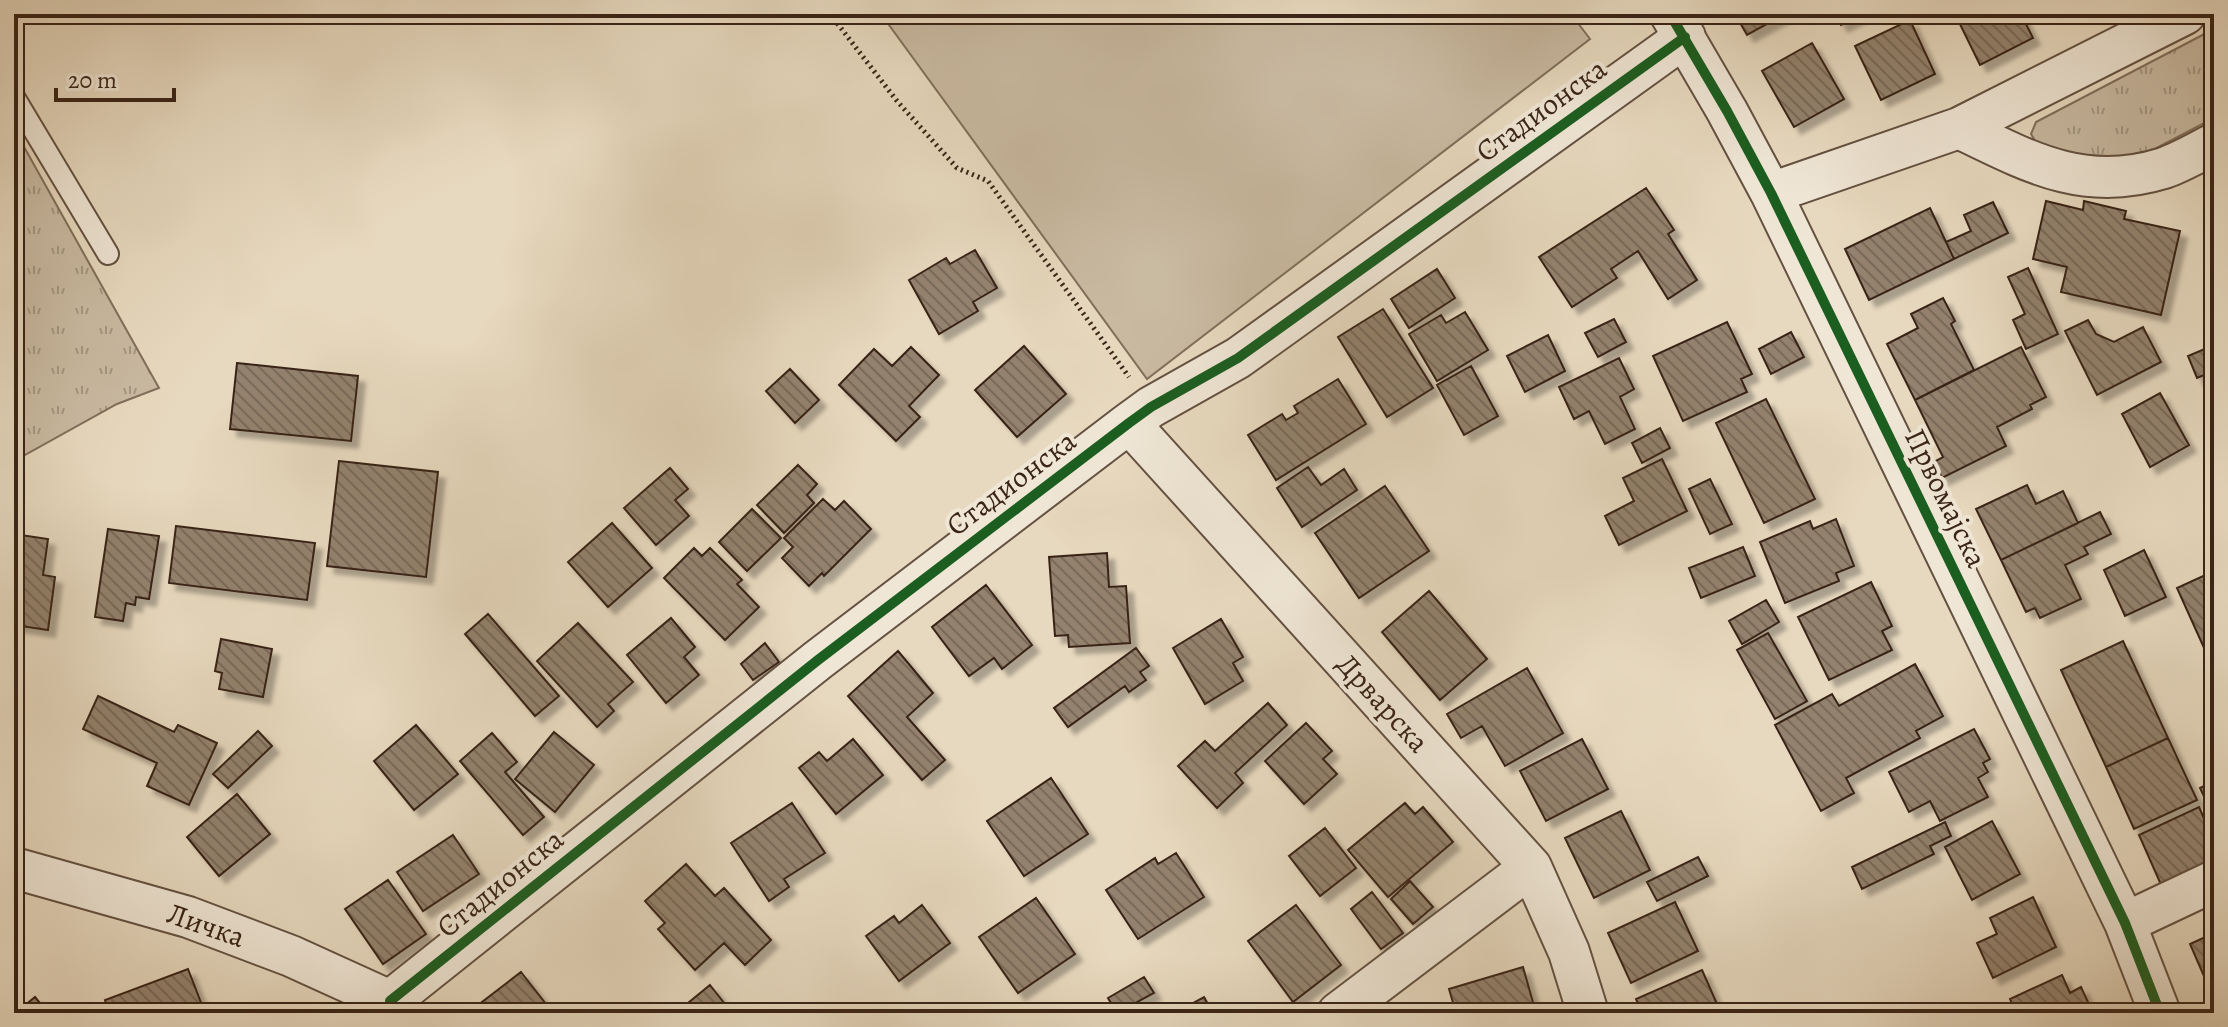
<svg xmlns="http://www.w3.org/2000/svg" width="2228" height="1027" viewBox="0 0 2228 1027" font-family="Alegreya,serif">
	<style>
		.grass { fill: url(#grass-tufts); stroke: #816f5c; stroke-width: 2 }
		.pitch { fill: #c9baa2; stroke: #816f5c; stroke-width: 2 }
		.building { fill: url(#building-back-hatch); stroke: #392417; stroke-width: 2; filter: url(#shadow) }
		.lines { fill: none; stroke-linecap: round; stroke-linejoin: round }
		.lane-casing { stroke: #645141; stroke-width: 24 }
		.street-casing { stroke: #645141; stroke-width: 44 }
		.path { stroke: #392417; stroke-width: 5; stroke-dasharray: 2 4; stroke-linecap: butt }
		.lane { stroke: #efe6d5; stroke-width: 20 }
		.street { stroke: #efe6d5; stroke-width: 40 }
		.cycleway-casing { stroke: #efe6d5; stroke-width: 15 }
		.cycleway { stroke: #1b5e20; stroke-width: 10 }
		.labels { text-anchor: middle; stroke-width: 8; stroke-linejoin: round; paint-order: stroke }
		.street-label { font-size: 30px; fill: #392417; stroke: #efe6d5 }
	</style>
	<defs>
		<pattern id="grass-tufts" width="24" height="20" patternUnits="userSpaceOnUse" patternTransform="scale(2)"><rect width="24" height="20" fill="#c9baa2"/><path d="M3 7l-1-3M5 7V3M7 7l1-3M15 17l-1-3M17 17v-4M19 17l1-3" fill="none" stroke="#a49783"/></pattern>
		<pattern id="building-back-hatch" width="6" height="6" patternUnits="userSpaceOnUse" patternTransform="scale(2)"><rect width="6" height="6" fill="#93826e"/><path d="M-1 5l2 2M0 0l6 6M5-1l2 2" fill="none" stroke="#796a59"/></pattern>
		<filter id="shadow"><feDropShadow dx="7" dy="7" stdDeviation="2" flood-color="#0004"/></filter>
	</defs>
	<rect width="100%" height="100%" fill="#e7d9bf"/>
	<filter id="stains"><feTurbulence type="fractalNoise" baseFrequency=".0025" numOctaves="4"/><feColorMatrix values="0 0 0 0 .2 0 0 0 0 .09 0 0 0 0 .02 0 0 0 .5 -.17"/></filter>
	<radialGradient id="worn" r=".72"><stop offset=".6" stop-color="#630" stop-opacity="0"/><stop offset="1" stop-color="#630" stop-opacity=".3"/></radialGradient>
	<!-- grass -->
	<path class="grass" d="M2214,29V118L2147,153L2103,163L2038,146L2031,134L2036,122Z
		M14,129L159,388L117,404L14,461Z"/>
	<!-- pitch -->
	<path class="pitch" d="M881,14H1571L1590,39L1147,379Z"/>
	<!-- building -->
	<path class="building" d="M1735,14H1785L1747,35Z
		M1835,14H1862L1841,25Z
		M1955,14H2021L2033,38L1980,65Z
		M1910,20L1935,74L1881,100L1855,46Z
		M1812,43L1844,99L1794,127L1762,71Z
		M1646,188L1674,230L1668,234L1697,280L1668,299L1638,251L1611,269L1617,278L1572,307L1539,257Z
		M2046,201L2083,210L2084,201L2126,211L2124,219L2180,231L2161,315L2061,292L2067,267L2033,259Z
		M1993,202L2008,233L1954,259L1946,242L1971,231L1964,215Z
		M1930,208L1954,259L1869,300L1845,249Z
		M975,250L997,288L973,302L978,311L939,334L909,280L946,258L950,264Z
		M2028,268L2058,334L2026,349L2013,320L2025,314L2008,277Z
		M1437,269L1455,298L1409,328L1391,299Z
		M1943,298L1955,321L1951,324L1974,370L1915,400L1887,344L1918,328L1911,314Z
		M1383,309L1433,388L1387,417L1338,337Z
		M1465,312L1488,350L1437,381L1409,334L1441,315L1446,323Z
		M1614,319L1626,342L1598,357L1585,333Z
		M2088,320L2096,334L2114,342L2143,327L2161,362L2097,395L2065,331Z
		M1727,322L1752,374L1741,379L1747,392L1683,421L1653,356Z
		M1791,332L1804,357L1771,374L1759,349Z
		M1548,335L1565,371L1525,392L1507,356Z
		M2214,345V371L2197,378L2188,356Z
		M1024,346L1066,394L1017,437L975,390Z
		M911,347L939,375L909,406L920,417L896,441L839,385L874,349L892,366Z
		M2021,347L2046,397L2030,405L2032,409L1997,427L2006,446L1942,478L1934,462L1943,457L1915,400Z
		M1619,358L1634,389L1620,397L1635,429L1605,444L1589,411L1574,419L1559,387Z
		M237,363L358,376L351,441L230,429Z
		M1471,366L1498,416L1464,435L1437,385Z
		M790,369L819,400L795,423L766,391Z
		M1338,379L1366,424L1276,480L1248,435L1282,414L1286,420L1298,413L1294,406Z
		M2160,393L2189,445L2150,467L2122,414Z
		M1766,399L1815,499L1764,523L1716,423Z
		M1660,428L1670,448L1642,463L1632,443Z
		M1662,459L1687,511L1619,545L1605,516L1634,501L1623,478Z
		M339,461L438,472L426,577L327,566Z
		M798,465L817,484L807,495L814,503L784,533L757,505Z
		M1308,467L1321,485L1344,469L1357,490L1302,527L1277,488Z
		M670,468L688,489L675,500L689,516L656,545L624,508Z
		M1710,479L1732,524L1710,534L1689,489Z
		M2027,485L2036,504L2063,491L2078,523L2001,560L1976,509Z
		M1385,486L1429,551L1359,598L1315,533Z
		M823,499L835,510L844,501L871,529L824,576L822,573L809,586L782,558L793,547L784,538Z
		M752,509L781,538L747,571L719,542Z
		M2100,512L2111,534L2084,547L2088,554L2065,565L2081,599L2040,618L2035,608L2026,612L2001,560Z
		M1836,519L1854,566L1836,573L1839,581L1785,603L1760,542L1810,521L1813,529Z
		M612,523L652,568L608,607L568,562Z
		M176,526L315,543L307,600L169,583Z
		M108,529L159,536L149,599L136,597L135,605L126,603L123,621L95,617Z
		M14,534L48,539L43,575L55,577L48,630L14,625Z
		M1743,547L1755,576L1701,598L1689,568Z
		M694,548L702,556L710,548L742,580L737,584L759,607L725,640L664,578Z
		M2144,550L2166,597L2125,616L2104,570Z
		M1107,553L1109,587L1126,586L1130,643L1069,647L1068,635L1055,636L1049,557Z
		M2214,571V670L2177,588Z
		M1871,582L1892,626L1882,631L1892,650L1829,680L1798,617Z
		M986,585L1032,645L1002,669L994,658L969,676L932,627Z
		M1429,591L1487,659L1440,700L1382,632Z
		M1766,600L1779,622L1742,644L1729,621Z
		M488,614L559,696L535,716L465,634Z
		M671,618L695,647L684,657L699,675L666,703L627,655Z
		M1221,619L1243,657L1233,663L1243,681L1205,704L1173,648Z
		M578,623L633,682L608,704L614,711L597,727L537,661Z
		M1768,633L1807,701L1775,719L1737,650Z
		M221,639L272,649L263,697L219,689L222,673L215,671Z
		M2123,641L2168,738L2106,767L2061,670Z
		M765,643L779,662L753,680L741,664Z
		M1136,648L1149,666L1140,672L1146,680L1129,692L1125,686L1068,727L1054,708Z
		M898,651L933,693L907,717L945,760L922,780L848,696Z
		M1915,664L1943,716L1916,731L1920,738L1846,778L1854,793L1821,811L1775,725L1832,694L1839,706Z
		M1527,668L1563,733L1505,766L1482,726L1461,738L1447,714Z
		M98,696L174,732L178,725L217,743L189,805L147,786L157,763L83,729Z
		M1268,703L1287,725L1235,773L1243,783L1217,808L1178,766L1205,741L1215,751Z
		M1306,723L1332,751L1323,759L1337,774L1304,804L1265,761Z
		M416,725L458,774L414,810L374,761Z
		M1974,729L1990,759L1983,763L1988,772L1978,778L1988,797L1940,821L1930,801L1909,812L1889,772Z
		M258,731L272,746L228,788L213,774Z
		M554,732L594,765L555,812L515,779Z
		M492,733L517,762L505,772L544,817L523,835L460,761Z
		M2168,738L2197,800L2134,829L2106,767Z
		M853,739L883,775L836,814L799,768L819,752L827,761Z
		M1582,739L1608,789L1546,821L1520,771Z
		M1051,778L1088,834L1024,876L987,821Z
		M2214,781V818L2200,788Z
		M237,794L270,834L219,876L187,837Z
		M792,803L825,853L784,879L789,887L769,901L731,843Z
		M1405,803L1415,814L1423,807L1453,842L1388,897L1348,850Z
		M2199,807L2214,841V863L2162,887L2139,835Z
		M1621,811L1650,870L1594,898L1565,838Z
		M1992,821L2020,874L1972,900L1945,847Z
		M1945,822L1951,836L1930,846L1934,854L1862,889L1852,867Z
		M1325,828L1356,868L1320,896L1289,856Z
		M453,835L479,874L423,911L397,872Z
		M1176,853L1204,897L1138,939L1106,890L1155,858L1158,864Z
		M1698,857L1708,876L1657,901L1647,882Z
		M686,864L715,896L724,888L771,940L745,965L724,943L695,970L658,929L665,923L645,901Z
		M388,880L426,934L383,964L345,909Z
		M1410,881L1433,907L1413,924L1391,899Z
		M1372,892L1403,933L1381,949L1351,909Z
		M2033,897L2056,947L1993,978L1977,943L1997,934L1990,918Z
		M1036,898L1075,954L1018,993L979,937Z
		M1675,902L1698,951L1631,983L1608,933Z
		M922,905L950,943L899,981L866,936L894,916L899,923Z
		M1296,905L1341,965L1293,1002L1248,941Z
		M2214,933V997H2213L2190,944Z
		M1523,967L1536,1013H1456L1449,989Z
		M188,969L205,1013H109L105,1000Z
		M1702,970L1721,1013H1642L1636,999Z
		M521,972L553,1013H490L482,1002Z
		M2062,975L2070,993L2081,987L2093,1013H2016L2010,999Z
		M1144,977L1154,993L1117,1013L1108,998Z
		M710,985L732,1013H677V1012Z
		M35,997L48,1013H14V1006L18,1011Z
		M1204,997L1213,1013H1175Z"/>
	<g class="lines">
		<defs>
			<path id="lane" d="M14,97L108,254"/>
			<path id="street" d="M1671,15L1727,111L1771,193L2125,923L2160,1013
				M1959,128C2029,162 2084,193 2164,168C2181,162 2198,152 2214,144
				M1771,193L1959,128L2185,14
				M1129,423L1531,867L1569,952L1588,1013
				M14,868L188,917L291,956L390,1001L401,1013
				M2125,923L2214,881
				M390,1001L818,660L1129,423L1151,407L1238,358L1685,37
				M1338,1013L1531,867"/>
		</defs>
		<!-- lane casing -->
		<use href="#lane" class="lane-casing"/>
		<!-- street casing -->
		<use href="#street" class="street-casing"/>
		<!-- path -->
		<path class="path" d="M830,14L897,101L957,168L988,181L1129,377"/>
		<!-- lane -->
		<use href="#lane" class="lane"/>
		<!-- street -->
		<use href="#street" class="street"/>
		<defs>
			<path id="cycleway" d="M1670,14L1727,111L1771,193L2125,923L2160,1013
				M390,1001L818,660L1129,423L1151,407L1238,358L1685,37"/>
		</defs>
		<!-- cycleway casing -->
		<use href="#cycleway" class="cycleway-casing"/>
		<!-- cycleway -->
		<use href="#cycleway" class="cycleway"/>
	</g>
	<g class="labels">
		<!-- street labels -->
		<g class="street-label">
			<text transform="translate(1541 110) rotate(-36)" y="10">Стадионска</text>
			<text transform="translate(1011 483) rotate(-37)" y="10">Стадионска</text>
			<text transform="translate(1946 498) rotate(64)" y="10">Првомајска</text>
			<text transform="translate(1383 703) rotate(48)" y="10">Дрварска</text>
			<text transform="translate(500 883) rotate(-39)" y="10">Стадионска</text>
			<text transform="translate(206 925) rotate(19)" y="10">Личка</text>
		</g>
	</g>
	<!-- margin -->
	<rect width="2228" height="1027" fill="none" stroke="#e7d9bf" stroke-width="48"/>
	<rect x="16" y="16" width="2196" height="995" fill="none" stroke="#392417" stroke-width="4"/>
	<rect x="24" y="24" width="2180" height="979" fill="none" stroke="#392417" stroke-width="2"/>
	<!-- scale -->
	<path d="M56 88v12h118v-12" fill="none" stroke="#392417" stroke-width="4"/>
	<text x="68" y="88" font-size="24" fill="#392417" stroke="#efe6d5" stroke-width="6" paint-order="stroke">20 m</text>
	<rect width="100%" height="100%" filter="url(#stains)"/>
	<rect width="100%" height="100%" fill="url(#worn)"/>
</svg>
